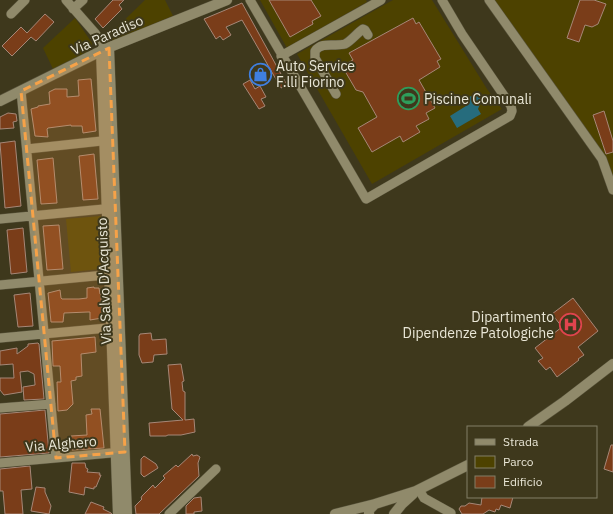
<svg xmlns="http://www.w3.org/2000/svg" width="613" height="514" viewBox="0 0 613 514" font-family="'IBM Plex Sans',sans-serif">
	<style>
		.green { fill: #4d4200 }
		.water { fill: #266c7d }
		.building { fill: #7a3d19; stroke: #a68777 }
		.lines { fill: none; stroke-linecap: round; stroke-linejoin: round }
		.street-casing { stroke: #58533b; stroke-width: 10 }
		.secondary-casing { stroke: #58533b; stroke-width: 11 }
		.street { stroke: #908a6b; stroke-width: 9 }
		.secondary { stroke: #908a6b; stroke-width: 10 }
		.marked { fill: #f6a248; fill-opacity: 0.2; stroke: #f6a248; stroke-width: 3; stroke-dasharray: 8 5; stroke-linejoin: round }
		.labels { text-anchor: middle; stroke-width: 4; stroke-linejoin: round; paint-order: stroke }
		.street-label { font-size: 14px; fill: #e9e6d6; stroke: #3e381c }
		.poi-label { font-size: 14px; fill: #e9e6d6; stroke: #3e381c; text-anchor: start }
	</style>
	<rect width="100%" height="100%" fill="#3e381c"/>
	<!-- green -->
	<path class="green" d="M145,0H165L173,16L113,41L108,36Z
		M260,0H366L367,2L287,48Z
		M393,0H432L487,89L502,109L372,184L297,54Z
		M492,0H613V178Z
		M75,18L92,43L91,50L53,69L43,48Z
		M101,216L103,242L100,269L71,272L66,219Z"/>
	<!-- water -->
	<path class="water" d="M474,95L480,97L481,102L478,109L481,114L457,128L450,116L466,106L469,97Z"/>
	<!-- building -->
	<path class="building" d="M113,0H124L119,5L122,9L103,28L95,19Z
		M269,0H311L321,16L312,21L313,24L290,37Z
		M580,0H594L606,4L598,24L592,27L585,25L579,42L567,38Z
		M242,3L287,85L281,88L242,20L226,27L231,35L223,40L220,36L216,39L204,19Z
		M45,14L54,22L36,41L31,37L12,56L2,46L21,27L27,33Z
		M413,18L416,24L419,22L441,59L437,61L440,67L419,80L435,108L426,113L429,119L416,126L420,132L403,142L400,136L372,152L358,128L377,117L363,92L356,90L342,66L353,60L349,53Z
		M89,79H91L96,131L83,133L82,126H71V125L48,128L47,129L48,137L35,136L31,109L38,107V106L50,104L49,92L55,89H67V97L79,96L78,80Z
		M250,80L255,89L260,86L266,97L261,99L265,106L259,109L243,84Z
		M604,111L613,141V152L606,154L593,115Z
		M8,113L16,114L17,121L13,122L14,128L0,129V117Z
		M15,141L21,206L5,208L0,143Z
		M94,154L98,199L83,200L79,156Z
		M53,158L57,203L41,204L37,160Z
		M59,225L63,269L47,270L43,226Z
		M23,228L27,272L11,274L7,230Z
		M94,287V288H99L100,294H101L102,318L90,320V312H88L64,313L63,322H51L48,293L60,290L61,298L62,299H79L87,298V288Z
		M30,293L33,326L18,327L14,295Z
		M573,298L598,331L578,347L584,355L578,359L579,360L557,377L550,367L546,370L538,361L543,358L535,348L562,327L552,314Z
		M151,333L152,340L166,339L167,354L154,355L153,362L142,363L139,355V336L140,334Z
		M95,337L96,352L81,354L82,376L76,377V380L71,381L73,404L67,410L58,411L57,382H61L60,366H53L52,341Z
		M38,343L39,344L44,399L24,400L23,387L35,385V384L34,374L28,371L20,372L22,392L4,395L0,390V378H14L13,364L0,365V351L17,348V354L28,346V344Z
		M181,364L184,381L182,382L183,391L185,392V420L194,419L195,432L181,435H168L166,436H150L149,423L183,420L172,409L168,365Z
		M91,409H100L104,448L72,450L71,436L87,435L86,415L92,414Z
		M45,410L49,453L0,457V414Z
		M611,445H613V472L604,469Z
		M192,454L193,456L197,455L200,457L198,463L199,476L159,514H136L135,506L142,499L141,498L142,496L153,485L155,488L165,478L163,476L176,465L178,467Z
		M144,456L156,464L158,468L144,477L141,474V459Z
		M72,463H85L86,468L88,469L87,472L100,473L99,475H101L96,487H94V489L85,487L84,495L69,492Z
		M30,466L32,489L21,490L23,514H5L3,491H0V469Z
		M36,487L45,488V492L51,506L49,514L31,511Z
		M201,497L202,511L194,512V514H186V506L194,498Z
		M482,497H513L510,508L501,505L499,510L496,509L495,512L489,510L483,514H462L459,509L461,506H465L469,503L481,505Z
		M91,502L104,507L103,509L111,513L112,514H85Z"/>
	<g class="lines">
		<defs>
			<path id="street" d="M66,0L95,33L105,49
				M250,0L366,199L510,116L512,111L511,106L462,34L442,0
				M489,0L602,159L613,190
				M73,9L83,0
				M11,14L25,0
				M281,56L381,0
				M21,91L56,458
				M336,94L315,58V51C322,41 335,47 345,44C351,41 357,33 363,29L365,30L368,35
				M27,149L111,140
				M0,219L114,208
				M0,285L116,274
				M0,338L118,327
				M0,408L51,404
				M0,463L122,452
				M419,490L424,498L451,513
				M169,514L216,469"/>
			<path id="secondary" d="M109,48L127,514
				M101,51L118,514
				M0,101L105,49L227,0
				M528,427L565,401L613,364
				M335,514L375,504
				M369,514V510L375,504L416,491L468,465
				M394,514L402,504L413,494"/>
		</defs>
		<!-- street casing -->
		<use href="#street" class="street-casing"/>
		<!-- secondary casing -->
		<use href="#secondary" class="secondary-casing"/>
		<!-- street -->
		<use href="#street" class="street"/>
		<!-- secondary -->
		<use href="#secondary" class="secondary"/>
	</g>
	<!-- marked area -->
	<path class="marked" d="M109,48L125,452L56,458L21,91Z"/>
	<!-- icons -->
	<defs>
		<symbol id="shop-ring" viewBox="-11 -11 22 22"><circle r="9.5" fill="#3e381c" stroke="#3f7fe0" stroke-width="1.5"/><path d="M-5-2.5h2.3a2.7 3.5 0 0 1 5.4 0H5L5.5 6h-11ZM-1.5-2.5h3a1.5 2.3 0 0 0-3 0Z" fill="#3f7fe0"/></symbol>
		<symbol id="stadium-ring" viewBox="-11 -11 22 22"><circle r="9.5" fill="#3e381c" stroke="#2e9e5b" stroke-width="1.5"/><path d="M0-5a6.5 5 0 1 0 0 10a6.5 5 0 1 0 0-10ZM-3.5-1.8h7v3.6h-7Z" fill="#2e9e5b"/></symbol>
		<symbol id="hospital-ring" viewBox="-11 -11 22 22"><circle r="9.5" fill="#3e381c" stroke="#e0444e" stroke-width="1.5"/><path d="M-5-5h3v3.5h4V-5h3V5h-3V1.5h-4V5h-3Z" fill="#e0444e"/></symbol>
	</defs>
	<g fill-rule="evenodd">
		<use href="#shop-ring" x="248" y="62" width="25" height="25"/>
		<use href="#stadium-ring" x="396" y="86" width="25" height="25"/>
		<use href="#hospital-ring" x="558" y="312" width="25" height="25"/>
	</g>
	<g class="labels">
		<!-- street labels -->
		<g class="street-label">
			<text transform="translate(107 35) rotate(-24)" y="5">Via Paradiso</text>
			<text transform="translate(104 281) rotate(-92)" y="5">Via Salvo D'Acquisto</text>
			<text transform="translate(61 444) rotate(-5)" y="5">Via Alghero</text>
		</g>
		<!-- poi labels -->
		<g class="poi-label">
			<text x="276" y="71">Auto Service<tspan x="276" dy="16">F.lli Fiorino</tspan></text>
			<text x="424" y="104">Piscine Comunali</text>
			<text x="554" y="322" text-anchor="end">Dipartimento<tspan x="554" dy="16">Dipendenze Patologiche</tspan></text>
		</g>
	</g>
	<!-- legend -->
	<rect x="467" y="426" width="130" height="72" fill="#3e381c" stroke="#827e66"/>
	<rect x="475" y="439" width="20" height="6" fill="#908a6b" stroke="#827e66"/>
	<text x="503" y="446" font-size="12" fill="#e9e6d6">Strada</text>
	<rect x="475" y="456" width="20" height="12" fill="#4d4200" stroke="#827e66"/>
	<text x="503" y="466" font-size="12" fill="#e9e6d6">Parco</text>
	<rect x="475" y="476" width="20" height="12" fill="#7a3d19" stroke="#827e66"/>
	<text x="503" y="486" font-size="12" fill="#e9e6d6">Edificio</text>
</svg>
